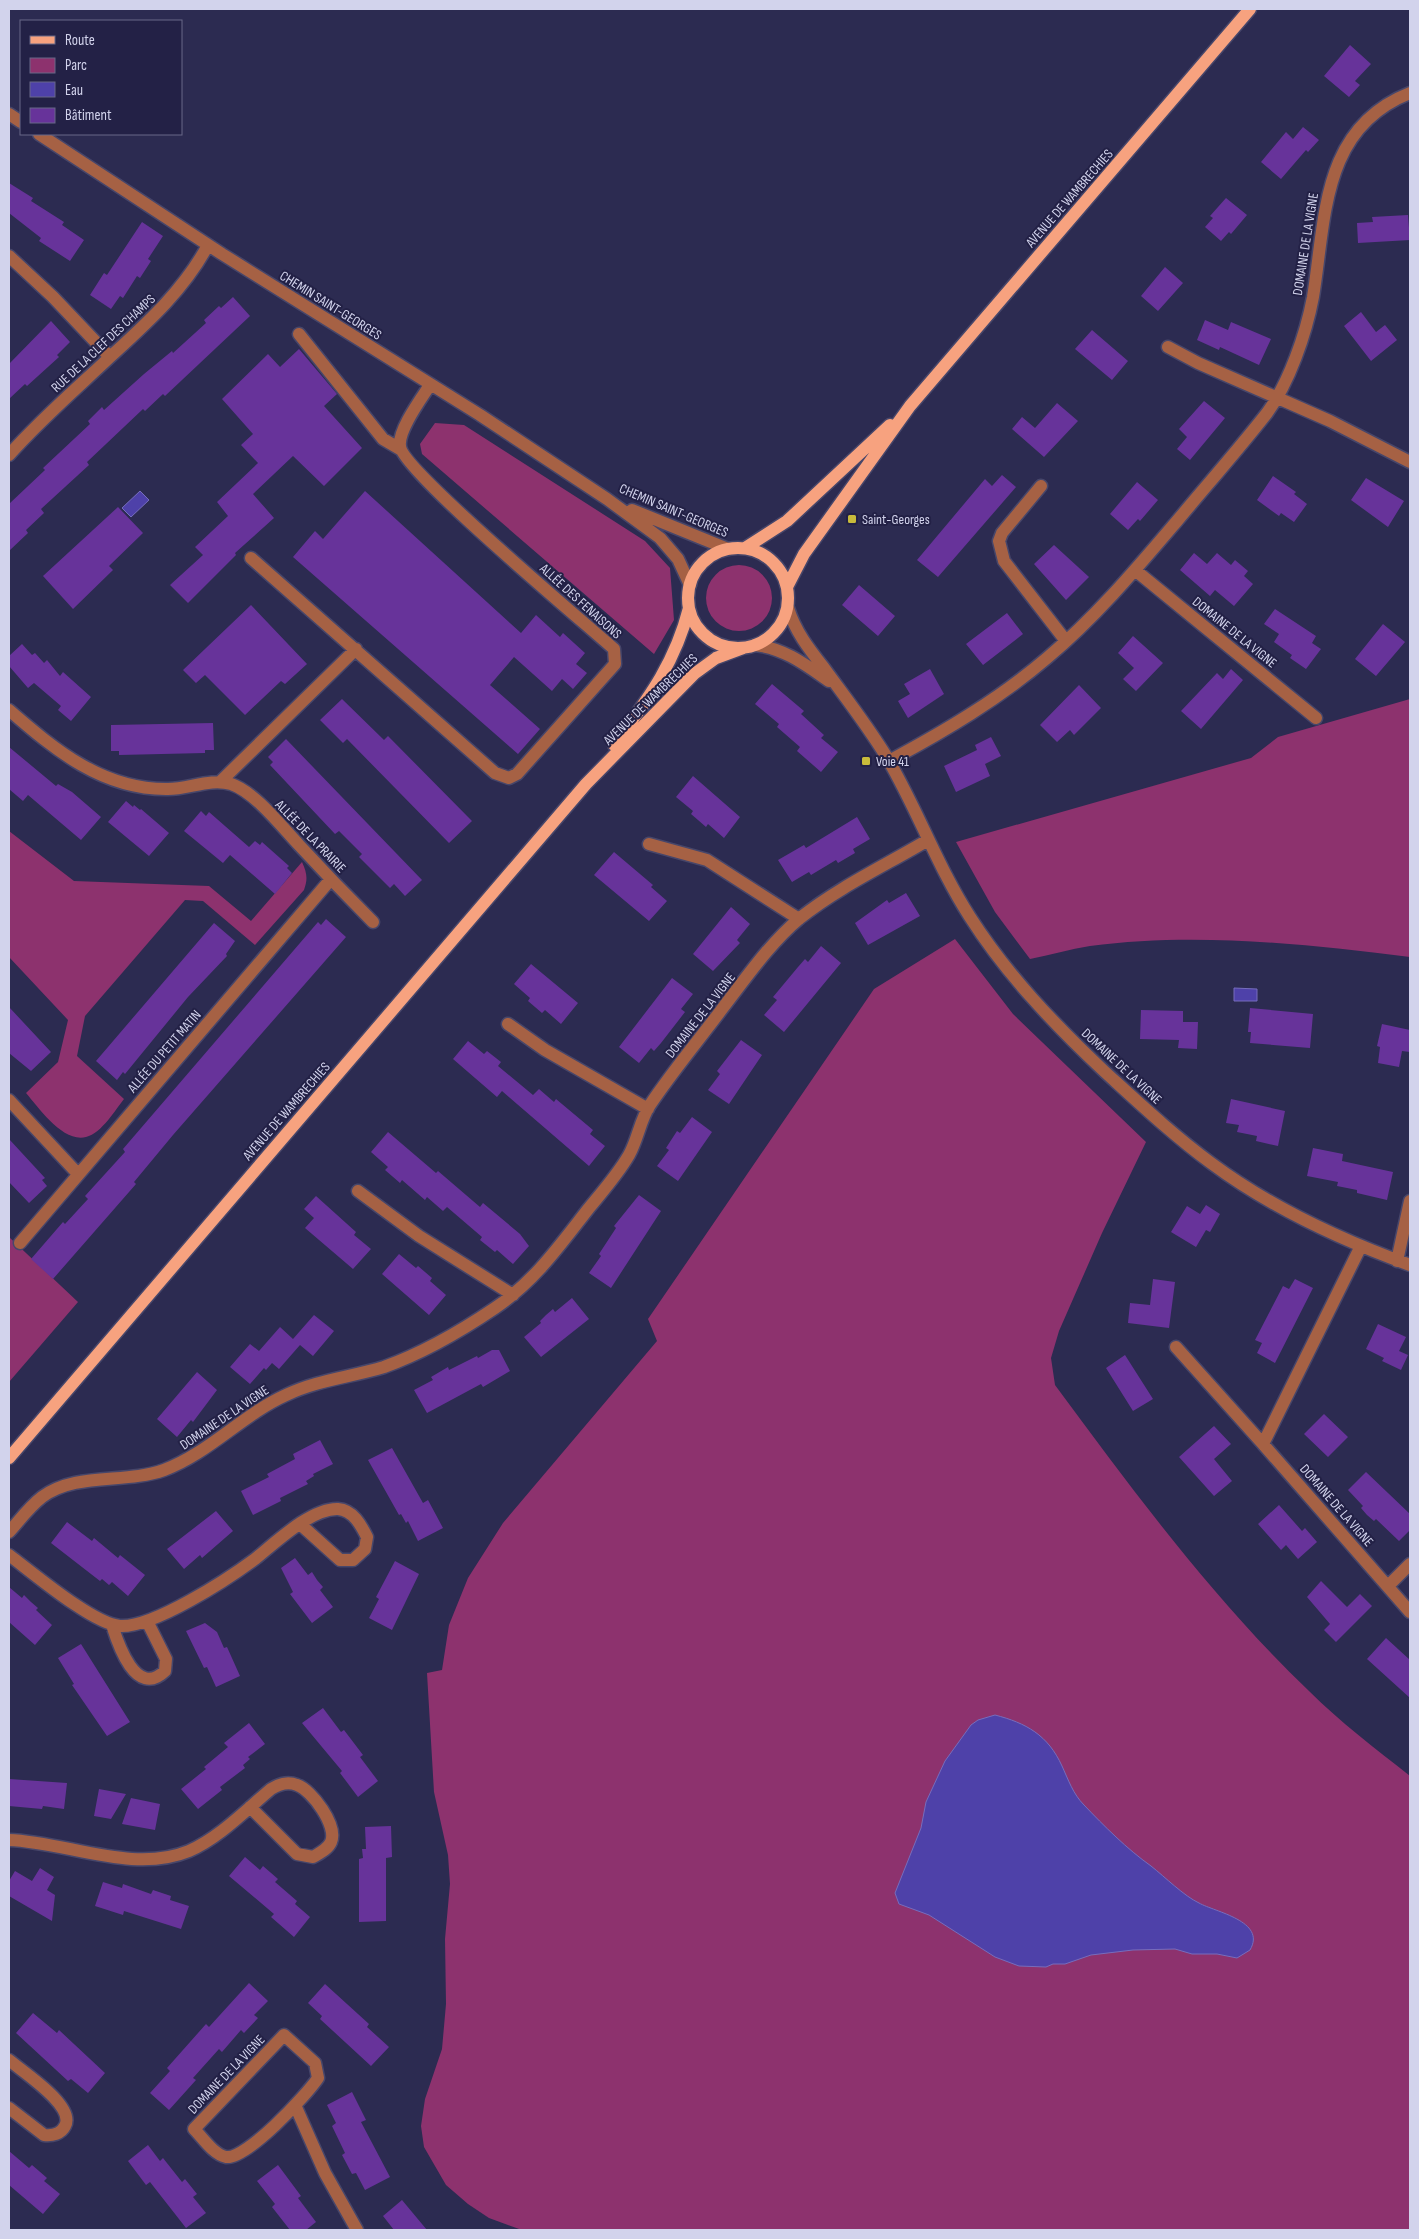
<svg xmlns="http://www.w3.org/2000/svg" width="1419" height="2239" viewBox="0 0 1419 2239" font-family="'Sofia Sans Condensed',sans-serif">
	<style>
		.green { fill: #8d326e }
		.water { fill: #4e41a9; stroke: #766dbd }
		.building { fill: #67339a }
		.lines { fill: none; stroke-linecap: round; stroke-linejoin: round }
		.minor-casing { stroke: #47466a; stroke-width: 15 }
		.major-casing { stroke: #47466a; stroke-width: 15 }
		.minor { stroke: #a66144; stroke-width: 12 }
		.major { stroke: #f7a27f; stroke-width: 12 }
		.poi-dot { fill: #c8bb3b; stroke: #232146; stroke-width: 2 }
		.labels { text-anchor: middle; stroke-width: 4; stroke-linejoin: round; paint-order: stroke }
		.street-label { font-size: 14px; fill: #d2d3ec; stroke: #232146 }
		.poi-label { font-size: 14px; fill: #d2d3ec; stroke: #232146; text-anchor: start }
	</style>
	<rect width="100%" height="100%" fill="#2c2b51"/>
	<!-- green -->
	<path class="green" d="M435,423L464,425L645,541L670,568L674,620L654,654L422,454L420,444Z
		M706 598a33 33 0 1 1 66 0a33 33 0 1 1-66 0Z
		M1410,699V957C1306,944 1195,932 1090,946C1070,949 1050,955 1030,959L995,912L956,842L1251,758L1278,737Z
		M9,831L74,881L209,886L251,921L302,862C307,873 308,879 304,890L255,945L203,901L185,900L85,1016L77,1056L124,1099C115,1110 102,1133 86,1137C63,1143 39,1108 26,1093L58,1062L68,1020L9,957Z
		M955,939L1013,1014L1146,1142L1102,1233L1059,1331L1051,1358L1055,1385C1134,1492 1213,1599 1309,1691C1340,1722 1376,1749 1410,1776V2230H522L489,2218L468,2204L446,2185L424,2147L421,2126L425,2099L442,2049L446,2004L445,1939L450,1884L448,1855L434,1792L427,1673L442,1670L449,1625L468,1578L503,1523L657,1341L648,1319L874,989Z
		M9,1237L78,1302L9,1382Z"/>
	<!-- water -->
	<path class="water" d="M140,491L149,500L131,517L122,508Z
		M1234,988L1257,989V1001H1234Z
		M995,1715C1026,1723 1048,1735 1062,1766C1068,1779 1073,1794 1084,1805C1104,1826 1127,1849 1151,1866C1165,1877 1184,1896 1199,1903C1215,1912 1267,1921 1250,1950L1237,1958L1217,1954H1192L1175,1949L1133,1950L1091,1955L1065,1964H1053L1046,1967L1019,1966L995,1957L929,1915L899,1904L895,1893L921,1828L926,1802L945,1761L971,1725L978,1720Z"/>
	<!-- building -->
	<path class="building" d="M1350,45L1371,64L1355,81L1360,85L1349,97L1324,76Z
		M1303,127L1319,140L1308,152L1306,150L1281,179L1261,162L1286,132L1293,139Z
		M9,183L33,198L31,201L64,222L62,225L84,240L70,261L39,241L41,238L9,213Z
		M1226,198L1247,215L1231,234L1229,232L1221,241L1205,227L1213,218L1210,216Z
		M1408,215L1410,240L1358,243L1357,223L1373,222L1372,217Z
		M142,222L163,236L148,259L151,261L140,278L137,276L123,298L120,296L111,309L90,295L104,273L107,275Z
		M1165,267L1183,283L1158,311L1141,296Z
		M233,297L250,316L165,396L163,394L145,411L143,409L87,462L89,465L41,509L44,513L26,530L28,533L9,551V504L45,470L43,468L90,424L88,421L102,407L104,410L144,374L172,351L173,353L206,323L204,320L219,306L221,308Z
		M1361,312L1376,332L1385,325L1397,340L1371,361L1344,326Z
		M1205,320L1228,330L1231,322L1271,339L1259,365L1220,347L1219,350L1197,340Z
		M51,321L70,342L57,355L59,357L27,386L25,384L9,399V364Z
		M1092,330L1128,361L1112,380L1075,349Z
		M299,349L337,394L324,406L362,448L324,486L293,456L253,494L274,518L235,553L236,555L188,603L170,585L203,555L195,547L228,516L217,502L258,463L241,445L253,434L222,399L268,354L280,367Z
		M1204,401L1225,418L1190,460L1177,449L1187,437L1179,429Z
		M1057,403L1078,421L1044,457L1012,429L1022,417L1035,428Z
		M1002,475L1016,487L938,577L917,560L985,479L992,486Z
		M1273,476L1296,492L1294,494L1307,504L1294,522L1281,513L1279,516L1257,500Z
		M1366,478L1404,501L1388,527L1351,500Z
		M1137,482L1158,500L1140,521L1138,519L1128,530L1110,514Z
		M365,491L521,633L536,615L560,637L563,633L585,653L576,664L587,673L573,689L562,679L552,691L514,657L490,685L540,729L518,754L293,557L315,531L323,539Z
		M118,507L143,533L109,566L113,570L73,609L43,576Z
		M1054,545L1089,577L1066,600L1034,564Z
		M1194,553L1207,564L1217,553L1231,565L1235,560L1248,571L1244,576L1253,584L1234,606L1215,590L1210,596L1180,570Z
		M859,585L895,616L878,636L842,605Z
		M251,605L307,664L285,684L281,681L245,715L205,675L196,683L183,670Z
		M1275,609L1316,636L1312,643L1321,649L1306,669L1290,658L1292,655L1274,642L1279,634L1264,624Z
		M1007,613L1023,634L983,665L966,644Z
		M1383,624L1405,642L1376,676L1355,659Z
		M1133,636L1163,663L1136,691L1123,679L1134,668L1118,653Z
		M22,644L32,655L35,653L44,663L47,660L60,676L63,672L91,697L71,721L58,710L61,706L34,683L28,688L9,666V656Z
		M930,669L944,694L908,718L898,701L910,694L904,684Z
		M1231,669L1243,680L1201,729L1181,711L1217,673L1223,679Z
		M772,684L804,711L801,714L824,735L821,738L838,752L821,772L797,751L800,747L777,727L779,724L755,704Z
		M1079,685L1101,708L1074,735L1070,730L1057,742L1040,725Z
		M342,699L384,740L388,736L472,821L449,843L347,739L343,743L320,720Z
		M213,723L214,750H205V753L119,755V751H111V725Z
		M991,737L1001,756L985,764L990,776L956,792L944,766L977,750L975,745Z
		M286,739L422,880L405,896L394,884L390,888L359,857L362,854L339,831L335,834L270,765L273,762L268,757Z
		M9,747L56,786L58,784L72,792L101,817L81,840L28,795L23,801L9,789Z
		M693,776L740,817L724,838L708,824L706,827L698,820L691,814L693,811L676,797Z
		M126,801L133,807L134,805L140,810L141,809L169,833L149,856L108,822Z
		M201,811L206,816L209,812L249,847L255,841L260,845L262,842L289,866L287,868L292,873L275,894L230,855L223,863L184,831Z
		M857,817L870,839L853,849L855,853L838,863L836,860L811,875L809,872L792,882L778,860L804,845L806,848Z
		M614,852L653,885L651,887L667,901L649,921L594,875Z
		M906,893L920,916L868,945L855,923L887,900L889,903Z
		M731,907L750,924L737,940L740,943L713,971L693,954Z
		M326,919L346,937L173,1135L134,1182L136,1184L53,1279L31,1259L63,1222L65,1224L88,1199L85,1196L125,1152L123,1149L306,936L318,922L321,925Z
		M214,923L235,941L226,954L227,956L188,997L125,1074L123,1072L117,1080L96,1061Z
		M821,946L841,963L784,1032L764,1015L777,1000L773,997L798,967L805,959L808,962Z
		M531,964L578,1003L561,1024L545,1010L542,1013L528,1001L530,998L514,984Z
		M672,978L693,994L681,1009L685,1012L661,1043L654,1051L651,1048L639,1063L619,1047Z
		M9,1007L51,1052L31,1071L9,1053Z
		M1250,1008L1313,1014L1310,1048L1250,1043L1251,1032H1248Z
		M1141,1010L1183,1011V1022H1198L1197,1049L1178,1048L1179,1040L1140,1039Z
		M1382,1024L1410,1030V1052L1402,1051L1399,1067L1378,1063L1380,1047L1377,1046Z
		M741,1040L762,1055L729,1104L708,1090L720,1074L717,1071Z
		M468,1041L484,1054L487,1051L501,1062L498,1066L533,1095L539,1089L554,1102L556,1099L593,1130L590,1134L605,1146L589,1166L502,1091L497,1097L453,1059Z
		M1231,1099L1285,1111L1278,1146L1256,1141L1257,1136L1237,1132L1239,1125L1226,1123Z
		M692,1117L712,1132L678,1181L657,1166L669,1150L666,1148L677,1131L680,1133Z
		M388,1132L436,1173L438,1171L480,1207L483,1203L520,1234L529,1246L513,1264L497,1250L495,1252L480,1240L482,1237L447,1207L443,1211L427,1197L425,1200L402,1180L400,1183L385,1170L388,1167L371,1152Z
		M9,1139L45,1178L42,1180L47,1186L29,1203L9,1182Z
		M1313,1148L1343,1154L1342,1161L1393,1172L1387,1200L1357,1193V1190L1337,1186L1338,1182L1307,1176Z
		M639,1195L661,1211L611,1288L589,1273L601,1256L599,1254L616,1228L614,1226Z
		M316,1196L356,1232L354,1235L371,1249L353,1269L305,1228L314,1218L304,1209Z
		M1206,1205L1220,1214L1210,1232L1206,1230L1196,1247L1171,1232L1187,1206L1200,1214Z
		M399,1254L416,1268L418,1266L432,1278L430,1281L446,1295L429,1315L382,1274Z
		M1153,1279L1175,1282L1169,1328L1128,1323L1130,1303L1150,1305Z
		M1295,1279L1313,1288L1275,1363L1257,1353L1262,1343L1255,1340L1283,1286L1289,1289Z
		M572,1298L589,1319L541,1357L524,1337L541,1323L540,1321L546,1315L553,1309L555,1312Z
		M314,1315L334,1331L313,1356L300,1345L279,1369L272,1363L266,1370L264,1368L250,1384L230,1367L250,1344L259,1351L280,1327L293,1339Z
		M1378,1324L1406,1337L1399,1351L1408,1355L1401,1370L1382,1361L1384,1358L1366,1349Z
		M492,1350H499L510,1371L483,1387L481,1384L427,1413L414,1390L433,1380L431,1377L448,1367L449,1370L477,1356L478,1358Z
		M1125,1355L1153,1399L1133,1411L1106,1368Z
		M197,1372L217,1390L193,1422L191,1420L177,1437L157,1419Z
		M1324,1414L1348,1437L1328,1457L1304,1434Z
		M1214,1426L1231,1444L1214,1459L1232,1481L1214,1496L1179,1457Z
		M320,1440L333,1464L313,1474L314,1476L306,1481L308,1484L280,1498L281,1501L253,1515L241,1491L269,1477L267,1474L295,1459L293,1454Z
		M392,1448L423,1503L428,1500L443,1528L418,1541L408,1521L406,1523L401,1514L399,1515L368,1460Z
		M1366,1472L1410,1514V1530L1399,1541L1376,1519L1374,1521L1367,1515L1361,1508L1363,1506L1348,1490Z
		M1279,1505L1302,1531L1305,1528L1317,1542L1298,1559L1286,1545L1281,1550L1258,1524Z
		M216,1511L233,1531L202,1558L200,1555L184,1569L167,1549Z
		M67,1522L92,1541L94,1538L118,1558L120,1555L145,1575L128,1596L112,1582L109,1585L102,1579L100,1581L51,1543Z
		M295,1558L308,1575L312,1572L317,1580L323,1587L320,1590L333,1607L312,1623L290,1594L293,1592L281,1568Z
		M395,1561L419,1574L392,1630L369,1618L379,1599L376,1597Z
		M1321,1581L1347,1607L1360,1594L1372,1606L1336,1642L1324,1630L1330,1624L1307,1597Z
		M9,1587L22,1598L24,1595L31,1602L38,1608L36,1610L52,1625L35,1645L9,1622Z
		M205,1623L217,1632L224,1648L227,1647L240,1676L216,1687L207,1667L204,1668L186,1631Z
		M1386,1638L1410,1660V1698L1367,1659Z
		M81,1644L130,1722L107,1736L72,1685L74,1684L58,1658Z
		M323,1708L341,1732L344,1730L363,1755L360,1757L378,1781L358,1797L340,1773L342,1771L302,1723Z
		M249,1723L265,1744L248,1757L250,1759L243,1765L245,1768L220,1787L222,1790L198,1809L181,1789L206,1769L204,1767L228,1747L224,1743Z
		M9,1779L67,1783L64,1809L43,1806L42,1809L9,1806Z
		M99,1789L126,1794L111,1819L94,1816Z
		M131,1798L160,1804L155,1830L122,1824Z
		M391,1826L392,1857L386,1858V1921L359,1922V1859L363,1858L362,1849H366L365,1827Z
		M245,1857L260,1870L263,1866L278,1879L275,1882L297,1901L295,1904L310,1917L294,1937L271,1917L274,1914L229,1876Z
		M40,1868L54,1877L47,1890L55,1895L52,1921L9,1896V1881L15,1871L32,1881Z
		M103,1882L122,1888L123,1884L151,1894L153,1890L171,1896L170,1900L189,1906L181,1929L124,1911L123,1915L95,1906Z
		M249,1983L268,2001L254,2015L258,2018L244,2033L241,2030L222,2052L219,2049L193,2078L196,2080L169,2110L150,2093L170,2071L167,2068L206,2024L209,2027Z
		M325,1984L369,2024L367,2027L389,2047L371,2066L320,2019L322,2016L308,2003Z
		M33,2013L57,2033L59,2030L105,2073L88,2093L71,2079L68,2081L16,2033Z
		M352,2092L366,2120L361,2122L390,2177L365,2190L356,2173L352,2174L342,2155L345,2153L332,2126L336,2123L327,2105Z
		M148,2145L160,2161L163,2158L182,2182L185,2179L197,2194L193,2197L206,2213L186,2228L150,2182L146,2185L128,2161Z
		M9,2151L29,2168L32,2165L39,2171L47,2178L44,2181L60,2194L43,2214L9,2185Z
		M278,2165L301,2196L298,2198L316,2222L306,2230H290L272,2207L275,2204L257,2181Z
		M402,2200L427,2230H394L383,2216Z"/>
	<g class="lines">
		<defs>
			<path id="minor" d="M9,114L21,122
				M39,134L222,254L480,415L607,499L660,538L678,559L690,585
				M9,256L53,297L110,357
				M299,334L383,439L400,449
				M1168,347L1198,363L1330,421L1410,462
				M9,455C40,420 76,389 110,357C147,323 184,290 208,245
				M1041,486L1002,533L999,541L1004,561L1066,641
				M632,510L728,549
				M251,558L495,773L509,778L517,774L615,664L614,649C585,623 402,470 400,446C398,430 421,399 430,385
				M1135,570L1316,718
				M788,608C795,631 809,649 824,668C845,697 867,725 886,756C917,808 937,866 970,917C1007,975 1055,1025 1105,1072C1139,1103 1173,1135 1211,1163C1270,1207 1341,1240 1410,1265
				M755,645C784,648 806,665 829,681
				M9,710C55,750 103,790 168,789C189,789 210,778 231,784C255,792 282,827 299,845C323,871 348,897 373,922
				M889,761C945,731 999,699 1047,658C1095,618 1137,568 1177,521C1207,485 1238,450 1267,413C1289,383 1306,334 1313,297C1326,218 1321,128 1410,93
				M220,782L356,649
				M649,844L707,860L799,919
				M508,1024L545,1050L648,1109
				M9,1100L78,1174
				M358,1191L419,1236L513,1295
				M20,1243L331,879
				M1361,1246L1263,1444L1410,1612
				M1397,1261L1410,1201
				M1176,1347L1263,1444
				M9,1532C19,1521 29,1507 42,1497C76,1472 125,1484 164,1470C209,1453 242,1415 286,1395C317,1380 351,1377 384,1367C423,1353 461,1331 495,1308C535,1281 560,1245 589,1208C603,1191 618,1174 629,1155C638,1139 640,1120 650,1105C672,1072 698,1041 722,1009C746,978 770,943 800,918C839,887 886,865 928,840
				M9,1555C33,1573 93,1624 120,1626C153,1628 228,1579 255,1559C275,1543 311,1508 338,1509C353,1510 361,1525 367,1537L365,1549L353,1560H340L300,1524
				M1388,1586L1410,1564
				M112,1625C118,1644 136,1699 165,1671L166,1659L147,1621
				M9,1840C67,1842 133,1874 189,1851C219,1838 246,1810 271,1789C279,1784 287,1781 297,1785C312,1790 338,1826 331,1842C328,1849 320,1853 313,1857L297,1854L250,1807
				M284,2035L315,2063L318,2078C306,2096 246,2160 226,2157C213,2154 203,2138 194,2129Z
				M9,2060C23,2072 76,2106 65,2126C61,2134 52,2136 44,2135L9,2108
				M295,2105L325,2173L357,2230"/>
			<path id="major" d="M688 598a50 50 0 1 1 100 0a50 50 0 1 1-100 0Z
				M745,548L787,521L890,425
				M787,587L804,554L910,406L1250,9
				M614,745C647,700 675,664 689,608
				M9,1458L586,784L694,674L716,658L743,648"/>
		</defs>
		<!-- minor casing -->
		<use href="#minor" class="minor-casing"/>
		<!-- major casing -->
		<use href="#major" class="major-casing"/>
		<!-- minor -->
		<use href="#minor" class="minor"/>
		<!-- major -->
		<use href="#major" class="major"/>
	</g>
	<!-- markers -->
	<g class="poi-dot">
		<rect x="847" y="514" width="10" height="10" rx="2.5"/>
		<rect x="861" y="756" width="10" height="10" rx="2.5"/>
	</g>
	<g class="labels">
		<!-- street labels -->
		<g class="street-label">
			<text transform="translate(1069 198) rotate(-49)" y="5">AVENUE DE WAMBRECHIES</text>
			<text transform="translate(1305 244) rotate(-81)" y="5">DOMAINE DE LA VIGNE</text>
			<text transform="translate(331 305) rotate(32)" y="5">CHEMIN SAINT-GEORGES</text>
			<text transform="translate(103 343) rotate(-43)" y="5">RUE DE LA CLEF DES CHAMPS</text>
			<text transform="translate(674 510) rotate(23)" y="5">CHEMIN SAINT-GEORGES</text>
			<text transform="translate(581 601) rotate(42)" y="5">ALLÉE DES FENAISONS</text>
			<text transform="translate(1235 632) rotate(39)" y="5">DOMAINE DE LA VIGNE</text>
			<text transform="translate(650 699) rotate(-44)" y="5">AVENUE DE WAMBRECHIES</text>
			<text transform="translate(311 836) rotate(46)" y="5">ALLÉE DE LA PRAIRIE</text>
			<text transform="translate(700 1015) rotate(-52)" y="5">DOMAINE DE LA VIGNE</text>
			<text transform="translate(164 1051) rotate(-49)" y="5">ALLÉE DU PETIT MATIN</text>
			<text transform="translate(1122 1066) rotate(43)" y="5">DOMAINE DE LA VIGNE</text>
			<text transform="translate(286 1111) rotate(-49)" y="5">AVENUE DE WAMBRECHIES</text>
			<text transform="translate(224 1417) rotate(-34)" y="5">DOMAINE DE LA VIGNE</text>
			<text transform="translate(1337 1505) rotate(49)" y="5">DOMAINE DE LA VIGNE</text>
			<text transform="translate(226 2074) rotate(-46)" y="5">DOMAINE DE LA VIGNE</text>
		</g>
		<!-- poi labels -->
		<g class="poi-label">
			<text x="862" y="524">Saint-Georges</text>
			<text x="876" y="766">Voie 41</text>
		</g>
	</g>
	<!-- border -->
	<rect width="1419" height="2239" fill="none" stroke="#d2d3ec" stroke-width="20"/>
	<!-- legend -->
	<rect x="20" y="20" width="162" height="115" fill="#232146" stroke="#696888"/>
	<rect x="30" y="36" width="25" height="8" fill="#f7a27f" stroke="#696888"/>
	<text x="65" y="45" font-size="15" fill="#d2d3ec">Route</text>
	<rect x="30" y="58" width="25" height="15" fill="#8d326e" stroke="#696888"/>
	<text x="65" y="70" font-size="15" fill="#d2d3ec">Parc</text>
	<rect x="30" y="82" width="25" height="15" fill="#4e41a9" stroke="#696888"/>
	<text x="65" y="95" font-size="15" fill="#d2d3ec">Eau</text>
	<rect x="30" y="108" width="25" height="15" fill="#67339a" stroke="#696888"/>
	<text x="65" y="120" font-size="15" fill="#d2d3ec">Bâtiment</text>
</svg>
